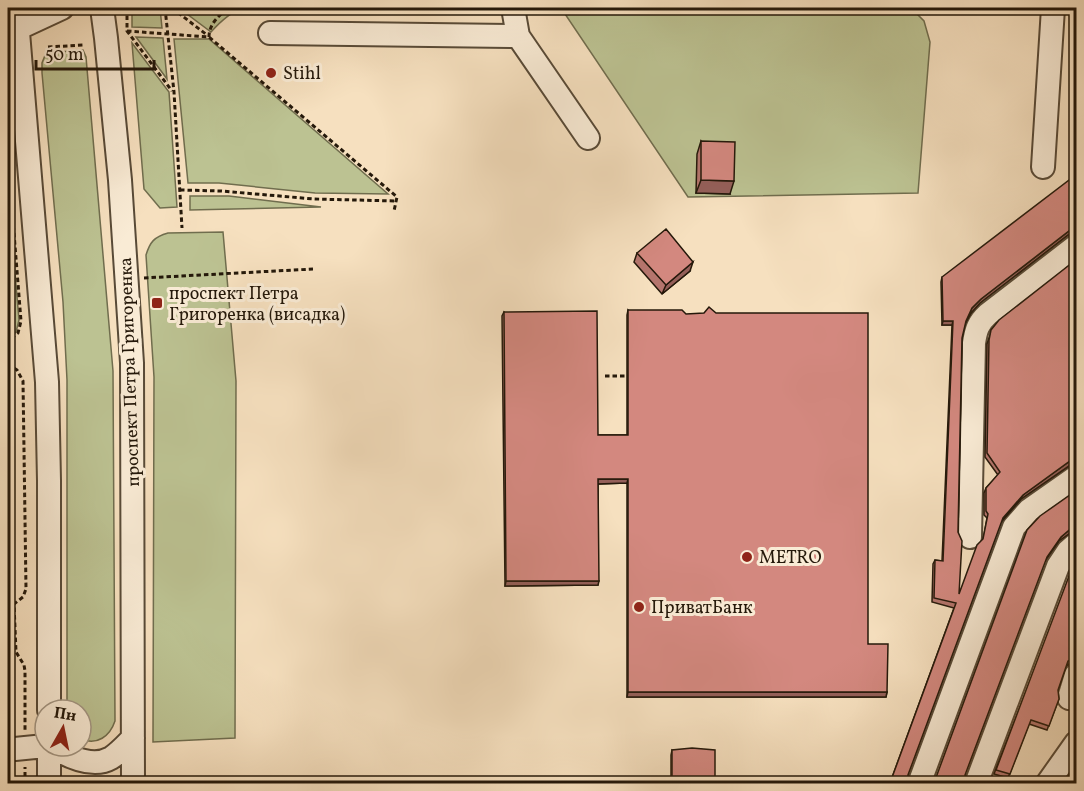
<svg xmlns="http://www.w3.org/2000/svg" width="1084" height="791" viewBox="0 0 1084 791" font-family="Vollkorn,serif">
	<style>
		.green { fill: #bcc292; stroke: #706d4e; stroke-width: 1.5 }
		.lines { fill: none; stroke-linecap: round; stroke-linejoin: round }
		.minor-casing { stroke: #584a37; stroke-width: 26 }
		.path { stroke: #24180a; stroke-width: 3; stroke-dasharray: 4.5 3; stroke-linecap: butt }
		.minor { stroke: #f9ebd5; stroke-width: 22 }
		.wall { fill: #b5756d; stroke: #24180a; stroke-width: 1.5 }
		.shaded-wall { fill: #945f59; stroke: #24180a; stroke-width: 1.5 }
		.building { fill: #d3887f; stroke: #24180a; stroke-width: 1.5 }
		.poi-dot { fill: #8f2418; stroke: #f9ebd5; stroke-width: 2 }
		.labels { text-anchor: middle; stroke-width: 6; stroke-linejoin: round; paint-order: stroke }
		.poi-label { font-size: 18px; fill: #24180a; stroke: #f9ebd5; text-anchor: start }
		.street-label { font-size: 18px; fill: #24180a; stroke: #f9ebd5 }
	</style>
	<rect width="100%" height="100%" fill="#f6e0bf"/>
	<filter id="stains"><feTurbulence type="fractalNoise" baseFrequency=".00333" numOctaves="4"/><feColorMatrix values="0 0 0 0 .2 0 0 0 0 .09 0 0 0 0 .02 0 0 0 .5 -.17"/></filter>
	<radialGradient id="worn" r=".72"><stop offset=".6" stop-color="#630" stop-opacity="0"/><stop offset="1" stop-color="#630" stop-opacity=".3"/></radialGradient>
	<!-- green -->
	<path class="green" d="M134,8H160L162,28L132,27V12Z
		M179,8H243C230,12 220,22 211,32Z
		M561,8H911L924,21L930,42L918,193L688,197Z
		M136,37L163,38L167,79Z
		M174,39H209L388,194L315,193L219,183H188Z
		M132,43L169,92L177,207L160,208L144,189Z
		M83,50L86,57L113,371L115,721C110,736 97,746 81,739V710H67V380L63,302L42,73V63L46,53Z
		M8,193L19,320L16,332L8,339Z
		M190,196H229L321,207L190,210Z
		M223,232L236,381L235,738L153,742L154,377L146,255C150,242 154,237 168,233Z"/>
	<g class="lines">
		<defs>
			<path id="minor" d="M16,8L47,382L49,481V710
				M102,8L106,38L120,180L132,363L133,784
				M513,8L518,36L588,138
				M8,29L19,28L62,8
				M270,33L518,36
				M1043,167L1053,8
				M970,537L974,343C976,330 978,323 988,314L1076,246
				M1069,698L1076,675
				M49,746V784
				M51,746C67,756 92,769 111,758C119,753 126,745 133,738
				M15,749L45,746
				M919,784L1014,527L1029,510L1076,477
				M976,784L1058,566L1068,551L1076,544
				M1047,784L1076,743"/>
		</defs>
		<!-- minor casing -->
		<use href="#minor" class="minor-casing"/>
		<!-- path -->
		<path class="path" d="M127,8V31L172,91
			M165,8L174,92L182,228
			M172,8L207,35
			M127,31L209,37L397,197L394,211
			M209,37C209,24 219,15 229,8
			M48,47L84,45
			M8,158L21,321L18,333L8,341
			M180,190L221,191L314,199L396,201
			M144,278L313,269
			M8,364L17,370L23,381L26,589L23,597L14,604L16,652L24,665L25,671V731
			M605,376H627
			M25,784V767"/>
		<!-- minor -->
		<use href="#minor" class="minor"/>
	</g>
	<!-- wall -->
	<path class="wall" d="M701,141L730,194L696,193L697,154Z
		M1074,233L1068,235L980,303L971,313L965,323L962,338L958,532L959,594L983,540L987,518L984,515V493L986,488L998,475L985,457L987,344L990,335L991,330L1077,259V464L1069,466L1021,499L1001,522L890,783L954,608L932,602L933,564L935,560L942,561L952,325H942L941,282L942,277Z
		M637,253L690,271L662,294L634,262Z
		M628,310L868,644L887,692L886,697H627V483L598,484V585L505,586L502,316L504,312L598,435H627V315Z
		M1077,561L1072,662L1066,666L1058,690L1059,699L1047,730L1029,724L1008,778L994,774Z
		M672,750L715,783H671V755Z"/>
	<!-- shaded-wall -->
	<path class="shaded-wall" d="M701,180L734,181L730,194L696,193Z
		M1075,228H1077V233H1074L1068,235L980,303L971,313L964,326L972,308L981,299L1069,231Z
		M693,262L690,271L662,294L666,285Z
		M943,321H953L952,325H942Z
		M1077,459L1075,464L1069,466L1021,499L1001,522L1003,518L1023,495L1070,461Z
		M598,479H628L627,483L597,484Z
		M1074,526H1077V531H1073L1059,541L1045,561L1047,557L1061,537Z
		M506,581H599L598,585L505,586Z
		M1074,658H1077V662H1072L1066,666L1068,661Z
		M628,692H887L886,697H627Z"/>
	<!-- building -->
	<path class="building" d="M701,141L735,142L734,181L701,180Z
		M1077,174V228L1069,231L981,299L972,308L966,321L962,338L958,532L962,541L959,594L977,545L983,539L988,514L986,511V488L1000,472L987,453L989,340L991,330L999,320L1077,259V459L1070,461L1023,495L1003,518L908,775V783H890L956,603L934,598L935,560L943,561L953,321H943L942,277Z
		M666,229L693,262L666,285L637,253Z
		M709,307L716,313H868V644H888L887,692H628V479H598L599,581H506L504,312L597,311L598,435H628V310H682L686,314L704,313Z
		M1077,490V526H1074L1061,537L1047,557L965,775L966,783H934L1027,530L1040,516Z
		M1077,561V658H1074L1068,661L1058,690L1059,699L1049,726L1031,720L1010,774L996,770L1072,568Z
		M692,748L715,750V783H672V750Z"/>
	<!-- markers -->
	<g class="poi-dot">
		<circle cx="271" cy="73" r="6"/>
		<rect x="151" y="297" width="12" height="12" rx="3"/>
		<circle cx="747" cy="557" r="6"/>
		<circle cx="639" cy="607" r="6"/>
	</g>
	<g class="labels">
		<!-- poi labels -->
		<g class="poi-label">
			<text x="283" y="79">Stihl</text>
			<text x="169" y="299">проспект Петра<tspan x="169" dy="21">Григоренка (висадка)</tspan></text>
			<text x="759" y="563">METRO</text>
			<text x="651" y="613">ПриватБанк</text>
		</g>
		<!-- street labels -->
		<g class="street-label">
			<text transform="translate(129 372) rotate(-92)" y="6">проспект Петра Григоренка</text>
		</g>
	</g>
	<!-- margin -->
	<rect width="1084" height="791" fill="none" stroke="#f6e0bf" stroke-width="30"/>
	<rect x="9" y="9" width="1066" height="773" fill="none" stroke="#24180a" stroke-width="3"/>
	<rect x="15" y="15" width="1054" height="761" fill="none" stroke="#24180a" stroke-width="1.5"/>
	<!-- north arrow -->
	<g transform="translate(63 728) rotate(9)"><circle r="28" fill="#f9ebd5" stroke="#a49784" stroke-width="1.5"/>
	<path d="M0-4.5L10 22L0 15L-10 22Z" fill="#8f2418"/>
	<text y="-9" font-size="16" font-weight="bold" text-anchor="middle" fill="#24180a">Пн</text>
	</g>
	<!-- scale -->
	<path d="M36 60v9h118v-9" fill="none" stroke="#24180a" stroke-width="3"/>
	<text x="45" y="60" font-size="18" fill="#24180a" stroke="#f9ebd5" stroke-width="4.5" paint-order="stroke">50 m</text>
	<rect width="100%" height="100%" filter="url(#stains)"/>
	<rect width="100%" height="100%" fill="url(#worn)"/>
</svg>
